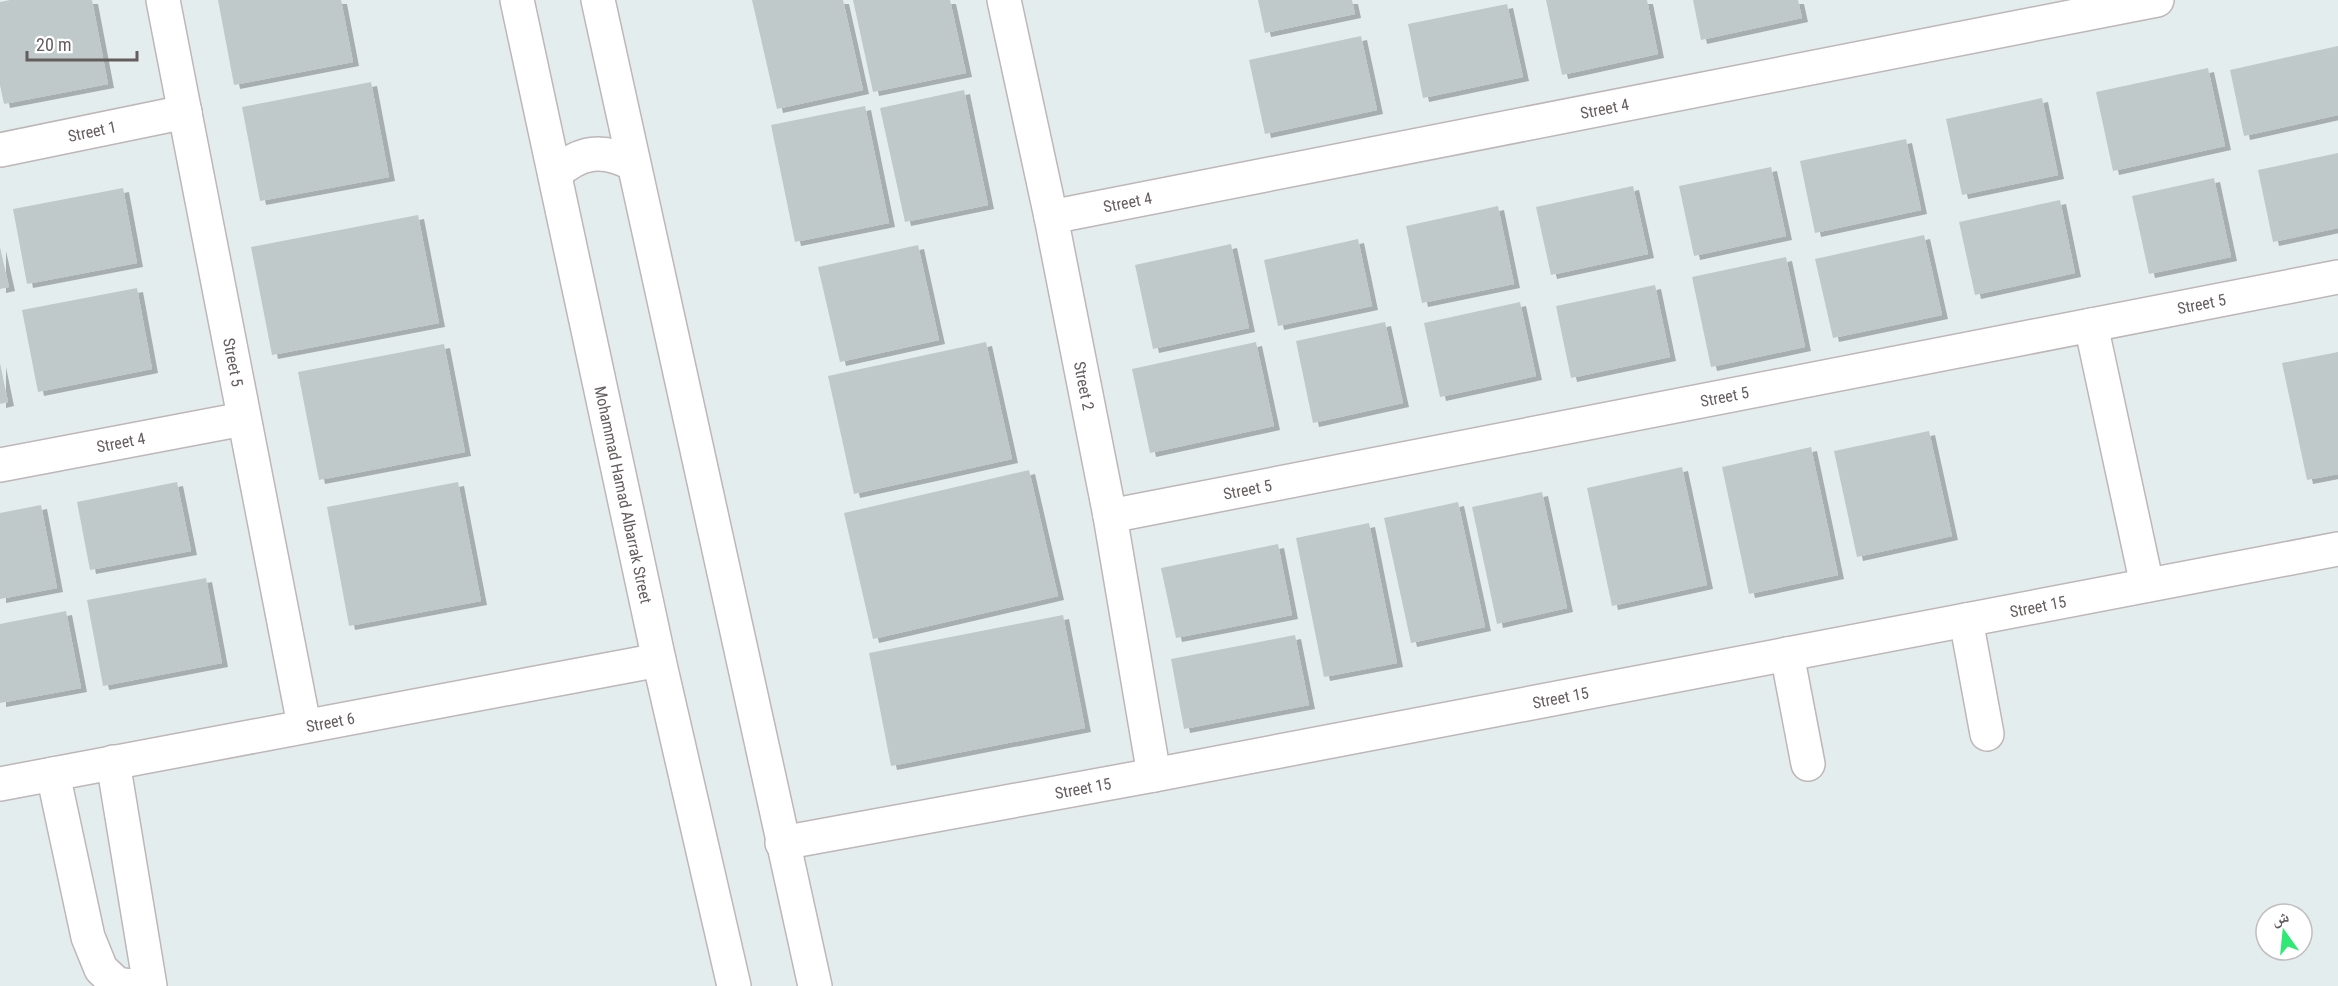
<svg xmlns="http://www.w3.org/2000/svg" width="2338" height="986" viewBox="0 0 2338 986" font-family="'Roboto Condensed','Noto Naskh Arabic',sans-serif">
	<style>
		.building { fill: #c0c9c9; filter: url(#shadow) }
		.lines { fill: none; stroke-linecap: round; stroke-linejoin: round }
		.minor-casing { stroke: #beb6b7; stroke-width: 36 }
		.minor { stroke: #fff; stroke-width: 33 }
		.labels { text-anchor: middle; stroke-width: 4.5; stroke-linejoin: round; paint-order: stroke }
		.street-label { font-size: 16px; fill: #645c5d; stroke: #fff }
	</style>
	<defs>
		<filter id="shadow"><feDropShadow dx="6" dy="4" stdDeviation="0" flood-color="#0004"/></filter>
	</defs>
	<rect width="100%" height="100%" fill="#e4edee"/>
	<!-- building -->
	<path class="building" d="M10,0H92L108,84L4,104L0,85V2Z
		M218,0H341L353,62L234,85Z
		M752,0H843L863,90L777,109Z
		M853,0H950L966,73L873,92Z
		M1258,0H1352L1355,14L1265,33Z
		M1546,0H1647L1658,54L1562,75Z
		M1693,0H1798L1802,18L1701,40Z
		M1507,4L1523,77L1423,98L1408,24Z
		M1361,36L1377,110L1265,134L1249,60Z
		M2338,46V115L2244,136L2230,70Z
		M2208,68L2225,146L2113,171L2096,92Z
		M371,82L389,177L260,201L242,107Z
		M964,90L988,205L905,222L880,108Z
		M2042,98L2058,175L1962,195L1946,119Z
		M865,106L889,223L795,242L771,125Z
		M1906,139L1921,210L1815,233L1800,161Z
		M2338,153V228L2273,242L2258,170Z
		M1771,167L1786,236L1694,256L1679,186Z
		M2214,178L2231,257L2149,274L2132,196Z
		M1633,186L1648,254L1551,275L1536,207Z
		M123,188L137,263L27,284L13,209Z
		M2060,200L2075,273L1975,295L1959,222Z
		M1498,206L1514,284L1422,303L1406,226Z
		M418,215L439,323L272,355L251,247Z
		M1924,235L1942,315L1833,338L1815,259Z
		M1358,239L1372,306L1278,326L1264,260Z
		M1231,244L1249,328L1153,349L1135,265Z
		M918,245L939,340L840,362L818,267Z
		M0,247L9,287L0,289Z
		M1786,257L1805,347L1711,367L1692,277Z
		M1655,285L1670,357L1571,378L1556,306Z
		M137,288L152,369L38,392L22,310Z
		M1520,302L1536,376L1440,397L1424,323Z
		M1385,322L1403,403L1313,423L1296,341Z
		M986,342L1012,459L854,494L828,376Z
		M1256,342L1274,426L1150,453L1132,369Z
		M444,344L465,452L319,480L298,372Z
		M2338,352V474L2307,480L2282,363Z
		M0,363L8,402L0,404Z
		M1929,431L1952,536L1857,557L1834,451Z
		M1811,447L1838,575L1749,594L1722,467Z
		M1682,467L1707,585L1612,606L1587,488Z
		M1029,470L1058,596L873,639L844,513Z
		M177,482L191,551L90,570L77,502Z
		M458,482L481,601L349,626L327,507Z
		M1542,492L1567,608L1497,624L1472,507Z
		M1458,502L1485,627L1411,643L1384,518Z
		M41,505L57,588L0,599V513Z
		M1369,523L1397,663L1324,677L1296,538Z
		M1278,544L1292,615L1176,638L1161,568Z
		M206,578L222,663L103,686L87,600Z
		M66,611L81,688L0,703V624Z
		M1063,615L1085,728L891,766L869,653Z
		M1295,635L1309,705L1184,729L1171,659Z"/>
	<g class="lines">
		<defs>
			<g id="minor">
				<path id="s1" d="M163,0L304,725"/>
				<path id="s2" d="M517,0L659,660L734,986"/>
				<path d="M598,0L815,986"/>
				<path id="s3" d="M1004,0L1051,217L1110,516L1154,775"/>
				<path id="s4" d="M0,150L185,112"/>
				<path d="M555,174C580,151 603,148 633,164"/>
				<path id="s5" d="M1051,217L2157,0"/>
				<path d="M2091,325L2147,585"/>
				<path id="s6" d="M0,465L243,419"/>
				<path id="s7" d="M1110,516L2338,277"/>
				<path d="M1966,620L1987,734"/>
				<path d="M1787,654L1808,764"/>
				<path d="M113,762L150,986"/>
				<path d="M53,774L88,937L101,969L117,984L133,986"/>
				<path id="s8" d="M0,784L659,660"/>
				<path id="s9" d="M782,843L1154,775L2338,549"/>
			</g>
		</defs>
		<!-- minor casing -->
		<use href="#minor" class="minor-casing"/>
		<!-- minor -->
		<use href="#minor" class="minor"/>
	</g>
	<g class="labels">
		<!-- street labels -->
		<g class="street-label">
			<text dy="6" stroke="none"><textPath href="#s5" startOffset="564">Street 4</textPath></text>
			<text dy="6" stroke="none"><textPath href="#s4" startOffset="94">Street 1</textPath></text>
			<text dy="6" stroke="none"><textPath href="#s5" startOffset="78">Street 4</textPath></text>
			<text dy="6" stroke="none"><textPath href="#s7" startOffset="1112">Street 5</textPath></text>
			<text dy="6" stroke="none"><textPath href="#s1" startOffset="369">Street 5</textPath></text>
			<text dy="6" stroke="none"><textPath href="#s3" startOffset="394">Street 2</textPath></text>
			<text dy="6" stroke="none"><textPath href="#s7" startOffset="626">Street 5</textPath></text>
			<text dy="6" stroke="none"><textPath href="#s6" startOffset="123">Street 4</textPath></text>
			<text dy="6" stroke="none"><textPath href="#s7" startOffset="140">Street 5</textPath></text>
			<text dy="6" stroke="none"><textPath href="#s2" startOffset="506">Mohammad Hamad Albarrak Street</textPath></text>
			<text dy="6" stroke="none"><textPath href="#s9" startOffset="1278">Street 15</textPath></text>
			<text dy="6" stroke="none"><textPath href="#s9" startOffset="792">Street 15</textPath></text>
			<text dy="6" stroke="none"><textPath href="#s8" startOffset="336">Street 6</textPath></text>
			<text dy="6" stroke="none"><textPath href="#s9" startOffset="306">Street 15</textPath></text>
		</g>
	</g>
	<!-- north arrow -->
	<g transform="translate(2284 932) rotate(345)"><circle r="28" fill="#ffffff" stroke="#c1bebe" stroke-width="1.5"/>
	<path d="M0-4.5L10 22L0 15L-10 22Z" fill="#30e875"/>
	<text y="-9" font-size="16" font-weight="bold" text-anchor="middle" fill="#645c5d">ش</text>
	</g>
	<!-- scale -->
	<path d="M27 51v9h110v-9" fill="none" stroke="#645c5d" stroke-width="3"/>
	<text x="36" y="51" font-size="18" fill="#645c5d" stroke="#ffffff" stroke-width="4.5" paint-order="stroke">20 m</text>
</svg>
